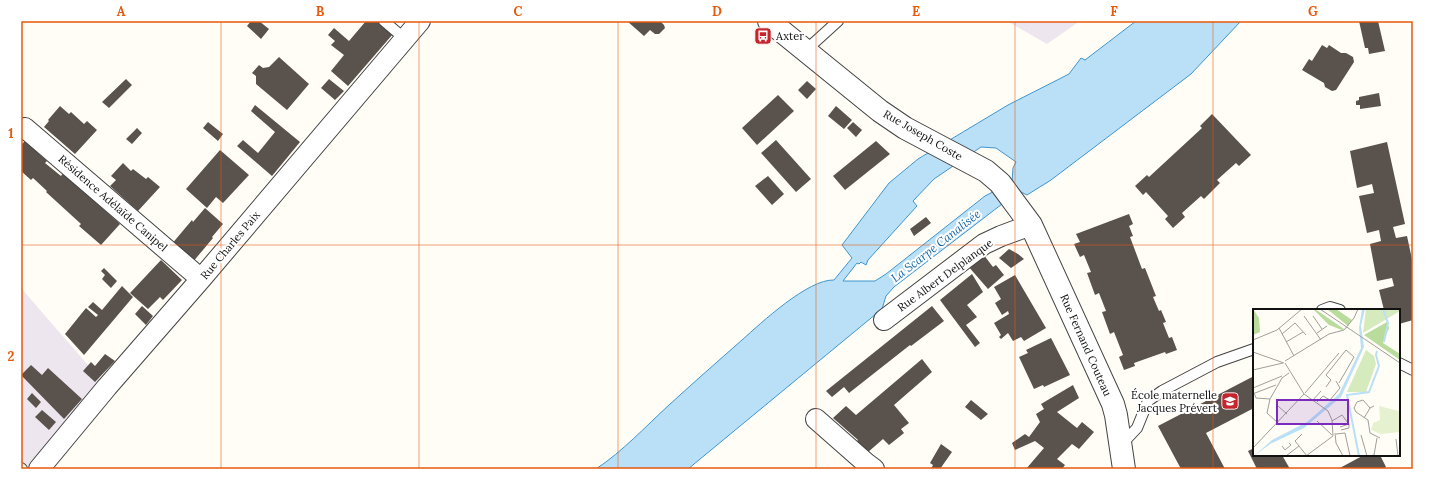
<svg xmlns="http://www.w3.org/2000/svg" width="1434" height="490" viewBox="0 0 1434 490" font-family="Lora,serif">
	<style>
		.industrial { fill: #eee6ef }
		.water { fill: #b9e0f7; stroke: #3f96cf; fill-rule: evenodd }
		.building { fill: #5a524d }
		.lines { fill: none; stroke-linecap: round; stroke-linejoin: round }
		.service-casing { stroke: #444; stroke-width: 12 }
		.minor-casing { stroke: #444; stroke-width: 22 }
		.tertiary-casing { stroke: #444; stroke-width: 24 }
		.service { stroke: #fff; stroke-width: 10 }
		.minor { stroke: #fff; stroke-width: 20 }
		.tertiary { stroke: #fff; stroke-width: 22 }
		.grid { fill: none; stroke: #e8590c; stroke-width: 1; stroke-opacity: 0.55 }
		.labels { text-anchor: middle; stroke-width: 4; stroke-linejoin: round; paint-order: stroke }
		.poi-label { font-size: 11px; fill: #111; stroke: #fff; text-anchor: start }
		.street-label { font-size: 11px; fill: #111; stroke: #fff }
		.water-label { font-size: 12px; font-style: italic; fill: #1768a6; stroke: #fff }
		.inset-river { fill: none; stroke: #b9e0f7; stroke-width: 2 }
		.inset-road { fill: none; stroke: #a09f9a; stroke-width: 1 }
		.view { fill: #7b2cbf; fill-opacity: 0.15; stroke: #7b2cbf; stroke-width: 2 }
		.inset-edge { fill: none; stroke: #111; stroke-width: 2 }
		.neatline { fill: none; stroke: #e8590c; stroke-width: 1.5 }
		.grid-label { font-size: 13px; text-anchor: middle; font-weight: bold; fill: #e8590c }
	</style>
	<rect width="100%" height="100%" fill="#fffdf5"/>
	<!-- industrial -->
	<path class="industrial" d="M1007,21H1080L1047,44Z
		M21,288L107,387L39,469H21Z"/>
	<!-- water -->
	<path class="water" d="M1136,21H1241L1191,74L1051,180L1027,195L1019,191L894,287L886,296L882,309L688,469H596C623,451 645,427 669,405C693,383 717,362 742,340C761,323 808,279 834,280L852,258L842,245L889,183L918,159L1008,105L1069,74L1081,58L1085,60ZM981,147L996,148L1016,162L1013,168L1012,182L985,196L886,274L875,281H843L857,263L859,264L861,262L866,265L868,260L917,206L913,201L934,179Z"/>
	<!-- building -->
	<path class="building" d="M251,21H259L269,29L261,39L247,26Z
		M366,21H378L393,34L348,86L331,71L344,55L331,45L335,41L328,35L334,28L349,41Z
		M627,21H660L664,25L665,28L659,34H655L650,30L644,36Z
		M1359,21H1378L1385,51L1369,54L1368,48H1365Z
		M1322,45L1327,48L1329,45L1341,53H1346L1353,57L1354,62L1336,90L1332,91L1325,87L1324,83L1302,70L1309,59L1312,61Z
		M279,57L309,84L287,110L256,84V76L252,73L259,65L263,68L269,67Z
		M126,79L132,85L109,108L102,102Z
		M329,79L344,91L335,100L321,88Z
		M807,81L816,89L807,99L798,90Z
		M1379,93L1381,106L1360,109V105H1356V101L1359,100V97Z
		M778,95L794,111L757,145L742,128Z
		M255,105L300,142L272,176L237,146L243,140L258,153L275,132L251,111Z
		M60,106L69,114L71,112L84,124L87,121L97,130L75,154L44,127L49,121L48,120Z
		M836,106L852,120L844,129L828,116Z
		M1212,114L1251,155L1239,166L1236,163L1217,180L1220,183L1204,199L1201,196L1182,213L1185,217L1173,228L1165,219L1168,216L1146,192L1143,195L1135,186L1147,175L1149,177L1202,128L1200,126Z
		M208,122L223,134L218,141L203,128Z
		M853,122L862,130L856,137L847,128Z
		M137,128L142,133L132,144L126,139Z
		M776,140L811,179L796,192L761,153Z
		M25,141L47,161L45,163L61,176L63,173L120,224L101,245L79,226L81,224L46,192L47,191L33,178L31,180L21,171V145Z
		M876,141L890,154L845,190L833,176Z
		M1387,142L1405,224L1393,227L1396,238L1407,236L1413,264V320L1399,324V310H1384L1379,290L1394,286L1392,278L1377,281L1370,244L1381,241L1379,230L1367,233L1359,196L1374,193L1372,184L1357,188L1350,151Z
		M220,150L249,175L223,203L216,197L207,208L186,189Z
		M123,163L131,171L133,169L146,179L148,177L160,187L138,211L110,186L116,180L111,176Z
		M768,176L784,194L772,205L755,186Z
		M205,208L223,224L212,237L213,238L192,263L171,245L192,220L193,222Z
		M1129,214L1133,224L1129,226L1133,236L1130,237L1142,269L1145,268L1156,296L1153,297L1159,311L1161,310L1166,322L1163,323L1169,338L1172,337L1177,350L1166,354L1165,352L1134,363L1135,366L1124,370L1119,357L1123,355L1114,332L1110,334L1102,312L1106,311L1099,293L1095,295L1087,273L1091,272L1084,255L1080,257L1074,244L1080,242L1076,234Z
		M926,217L931,223L914,236L910,229Z
		M1009,249L1018,254L1024,259L1011,268L999,258Z
		M983,254L993,267L996,265L1004,275L988,289L968,266Z
		M161,260L182,280L163,300L160,297L148,309L130,293Z
		M104,268L117,281L111,288L102,279L105,275L101,271Z
		M972,274L983,292L967,305L977,317L966,325L980,343L975,347L940,300Z
		M1015,275L1046,328L1024,341L1021,337L1013,341L1008,333L1001,339L999,337L1001,335L994,323L1009,314L1008,311L1002,315L995,303L1001,299L994,287Z
		M122,286L133,297L84,355L65,334L86,308L96,317L98,315L88,307L93,302L102,310Z
		M142,306L153,316L146,325L135,314Z
		M932,306L944,321L911,346L910,345L849,393L844,387L832,397L826,391Z
		M1051,338L1070,375L1044,387L1043,385L1034,389L1019,357L1028,353L1026,350Z
		M105,354L115,361L95,382L83,371L91,362L95,366Z
		M922,359L932,372L894,405L909,423L901,429L904,433L889,445L883,439L867,453L856,442L858,440L833,418L846,406L856,415Z
		M31,365L42,375L48,368L82,399L64,419L21,375Z
		M1254,376V408L1206,433L1225,469H1181L1158,426Z
		M1073,385L1079,398L1057,412L1077,428L1082,422L1094,432L1079,449L1072,444L1057,459L1065,465L1062,469H1026L1044,448L1035,441L1015,450L1012,443L1025,434L1029,437L1040,422L1036,414L1044,409L1041,404Z
		M32,393L41,402L36,408L27,399Z
		M971,400L988,414L981,420L965,407Z
		M42,410L56,422L49,430L35,417Z
		M941,444L952,452L940,469H931L933,465L930,463Z
		M1254,448V455H1282L1290,469H1257L1248,451Z
		M1364,455H1380L1386,467L1383,469H1338Z"/>
	<g class="lines">
		<defs>
			<path id="service" d="M384,21L405,39
				M805,51L838,21
				M1322,310L1330,307L1340,310
				M1399,363L1413,370
				M1121,445L1137,428L1148,401L1162,391L1217,362L1254,349
				M21,468L22,469"/>
			<path id="minor" d="M25,128L201,279
				M884,320L984,244L1001,236L1031,225
				M816,419L866,463L874,469
				M39,469L107,387L201,279L420,21"/>
			<path id="tertiary" d="M769,21L880,111L905,128L986,171L1000,183L1031,225L1113,404L1116,415L1124,469"/>
		</defs>
		<!-- service casing -->
		<use href="#service" class="service-casing"/>
		<!-- minor casing -->
		<use href="#minor" class="minor-casing"/>
		<!-- tertiary casing -->
		<use href="#tertiary" class="tertiary-casing"/>
		<!-- service -->
		<use href="#service" class="service"/>
		<!-- minor -->
		<use href="#minor" class="minor"/>
		<!-- tertiary -->
		<use href="#tertiary" class="tertiary"/>
	</g>
	<!-- grid -->
	<path class="grid" d="M221,21V469M419,21V469M618,21V469M816,21V469M1015,21V469M1213,21V469M21,245H1413"/>
	<!-- icons -->
	<defs>
		<symbol id="bus-square" viewBox="-11 -11 22 22"><rect x="-9" y="-9" width="18" height="18" rx="4" fill="#c4262e" stroke="#fff"/><path d="M-5-6H5V4H4V6H2V4H-2V6H-4V4H-5ZM-3.5-4V0h7V-4ZM-3.5 1.2v1.5H-2V1.2ZM2 1.2v1.5H3.5V1.2Z" fill="#fff"/></symbol>
		<symbol id="school-square" viewBox="-11 -11 22 22"><rect x="-9" y="-9" width="18" height="18" rx="4" fill="#c4262e" stroke="#fff"/><path d="M0-5L7-2L0 1L-7-2ZM-4 1L0 2.5L4 1V4Q0 6-4 4Z" fill="#fff"/></symbol>
	</defs>
	<g fill-rule="evenodd">
		<use href="#bus-square" x="753" y="26" width="20" height="20"/>
		<use href="#school-square" x="1220" y="391" width="20" height="20"/>
	</g>
	<g class="labels">
		<!-- poi labels -->
		<g class="poi-label">
			<text x="776" y="40">Axter</text>
			<text x="1217" y="399" text-anchor="end">École maternelle<tspan x="1217" dy="13">Jacques Prévert</tspan></text>
		</g>
		<!-- street labels -->
		<g class="street-label">
			<text transform="translate(923 135) rotate(30)" y="4">Rue Joseph Coste</text>
			<text transform="translate(113 203) rotate(41)" y="4">Résidence Adélaïde Canipel</text>
			<text transform="translate(230 245) rotate(-50)" y="4">Rue Charles Paix</text>
			<text transform="translate(945 275) rotate(-36)" y="4">Rue Albert Delplanque</text>
			<text transform="translate(1086 345) rotate(66)" y="4">Rue Fernand Couteau</text>
		</g>
		<!-- water labels -->
		<g class="water-label">
			<text transform="translate(936 246) rotate(-38)" y="4">La Scarpe Canalisée</text>
		</g>
	</g>
	<!-- overview -->
	<g transform="translate(1253 309)">
		<rect width="147" height="147" fill="#fffdf5"/>
		<path d="M113,0H147V2L110,24ZM113,41L121,47L123,55L113,83H94Z" fill="#d5ebbd"/>
		<path d="M0,0L6,9L7,23L0,26ZM60,0H62L91,20L89,21L76,16ZM74,0H83L99,11L95,17ZM134,13L136,19L130,34L147,45V51L111,26Z" fill="#b9dc9c"/>
		<path d="M126,97L146,102L147,123L128,125L118,121L120,114L127,111Z" fill="#e6f2cf"/>
		<path d="M109,0H112L108,17L111,38L88,88L51,119L17,135L1,147L19,131L54,113L86,85L108,39L106,19Z" fill="#b9e0f7"/>
		<path class="inset-river" d="M130,0L135,14L131,33M106,147L94,86L116,83L126,57L123,46L124,42"/>
		<path class="inset-road" d="M67,0L147,54M51,7L68,31M60,7L69,20M26,19L41,47M64,24L74,17M29,25L42,14L53,26M0,31L24,21L49,0M33,33L50,23M0,43L31,54M32,52L76,25L91,21L101,9L105,0M32,54L51,85L75,102L79,111L80,127M0,61L30,54M73,78L78,71L73,66L93,41L101,48L86,74M0,79L29,67M0,81L3,89L17,90L29,69L36,64M2,84L23,76M52,84L86,44M17,90L14,104L25,114M60,91L68,82M64,93L70,87L77,91L87,79L83,72M25,97L34,105M111,109L117,99L121,97M115,111L103,103L101,99L104,93L110,91L117,99M115,111L117,124L127,129M64,112L79,126M79,112L89,106L95,114M87,118L96,115V119L88,121M82,124L83,134L90,147M49,125L42,132L54,147M83,125L92,124L97,147M108,126L114,147M143,130L145,147M29,137L32,141L38,136L36,134M0,139L51,85M33,147L46,137M53,147L80,127M117,147L121,146L124,129"/>
		<path class="view" d="M24,91H95V115H24Z"/>
		<rect width="147" height="147" class="inset-edge"/>
	</g>
	<!-- border -->
	<rect width="1434" height="490" fill="none" stroke="#ffffff" stroke-width="44"/>
	<rect x="22" y="22" width="1390" height="446" class="neatline"/>
	<g class="grid-label">
		<text x="121" y="16">A</text>
		<text x="320" y="16">B</text>
		<text x="518" y="16">C</text>
		<text x="717" y="16">D</text>
		<text x="916" y="16">E</text>
		<text x="1114" y="16">F</text>
		<text x="1313" y="16">G</text>
		<text x="11" y="138">1</text>
		<text x="11" y="361">2</text>
	</g>
</svg>
